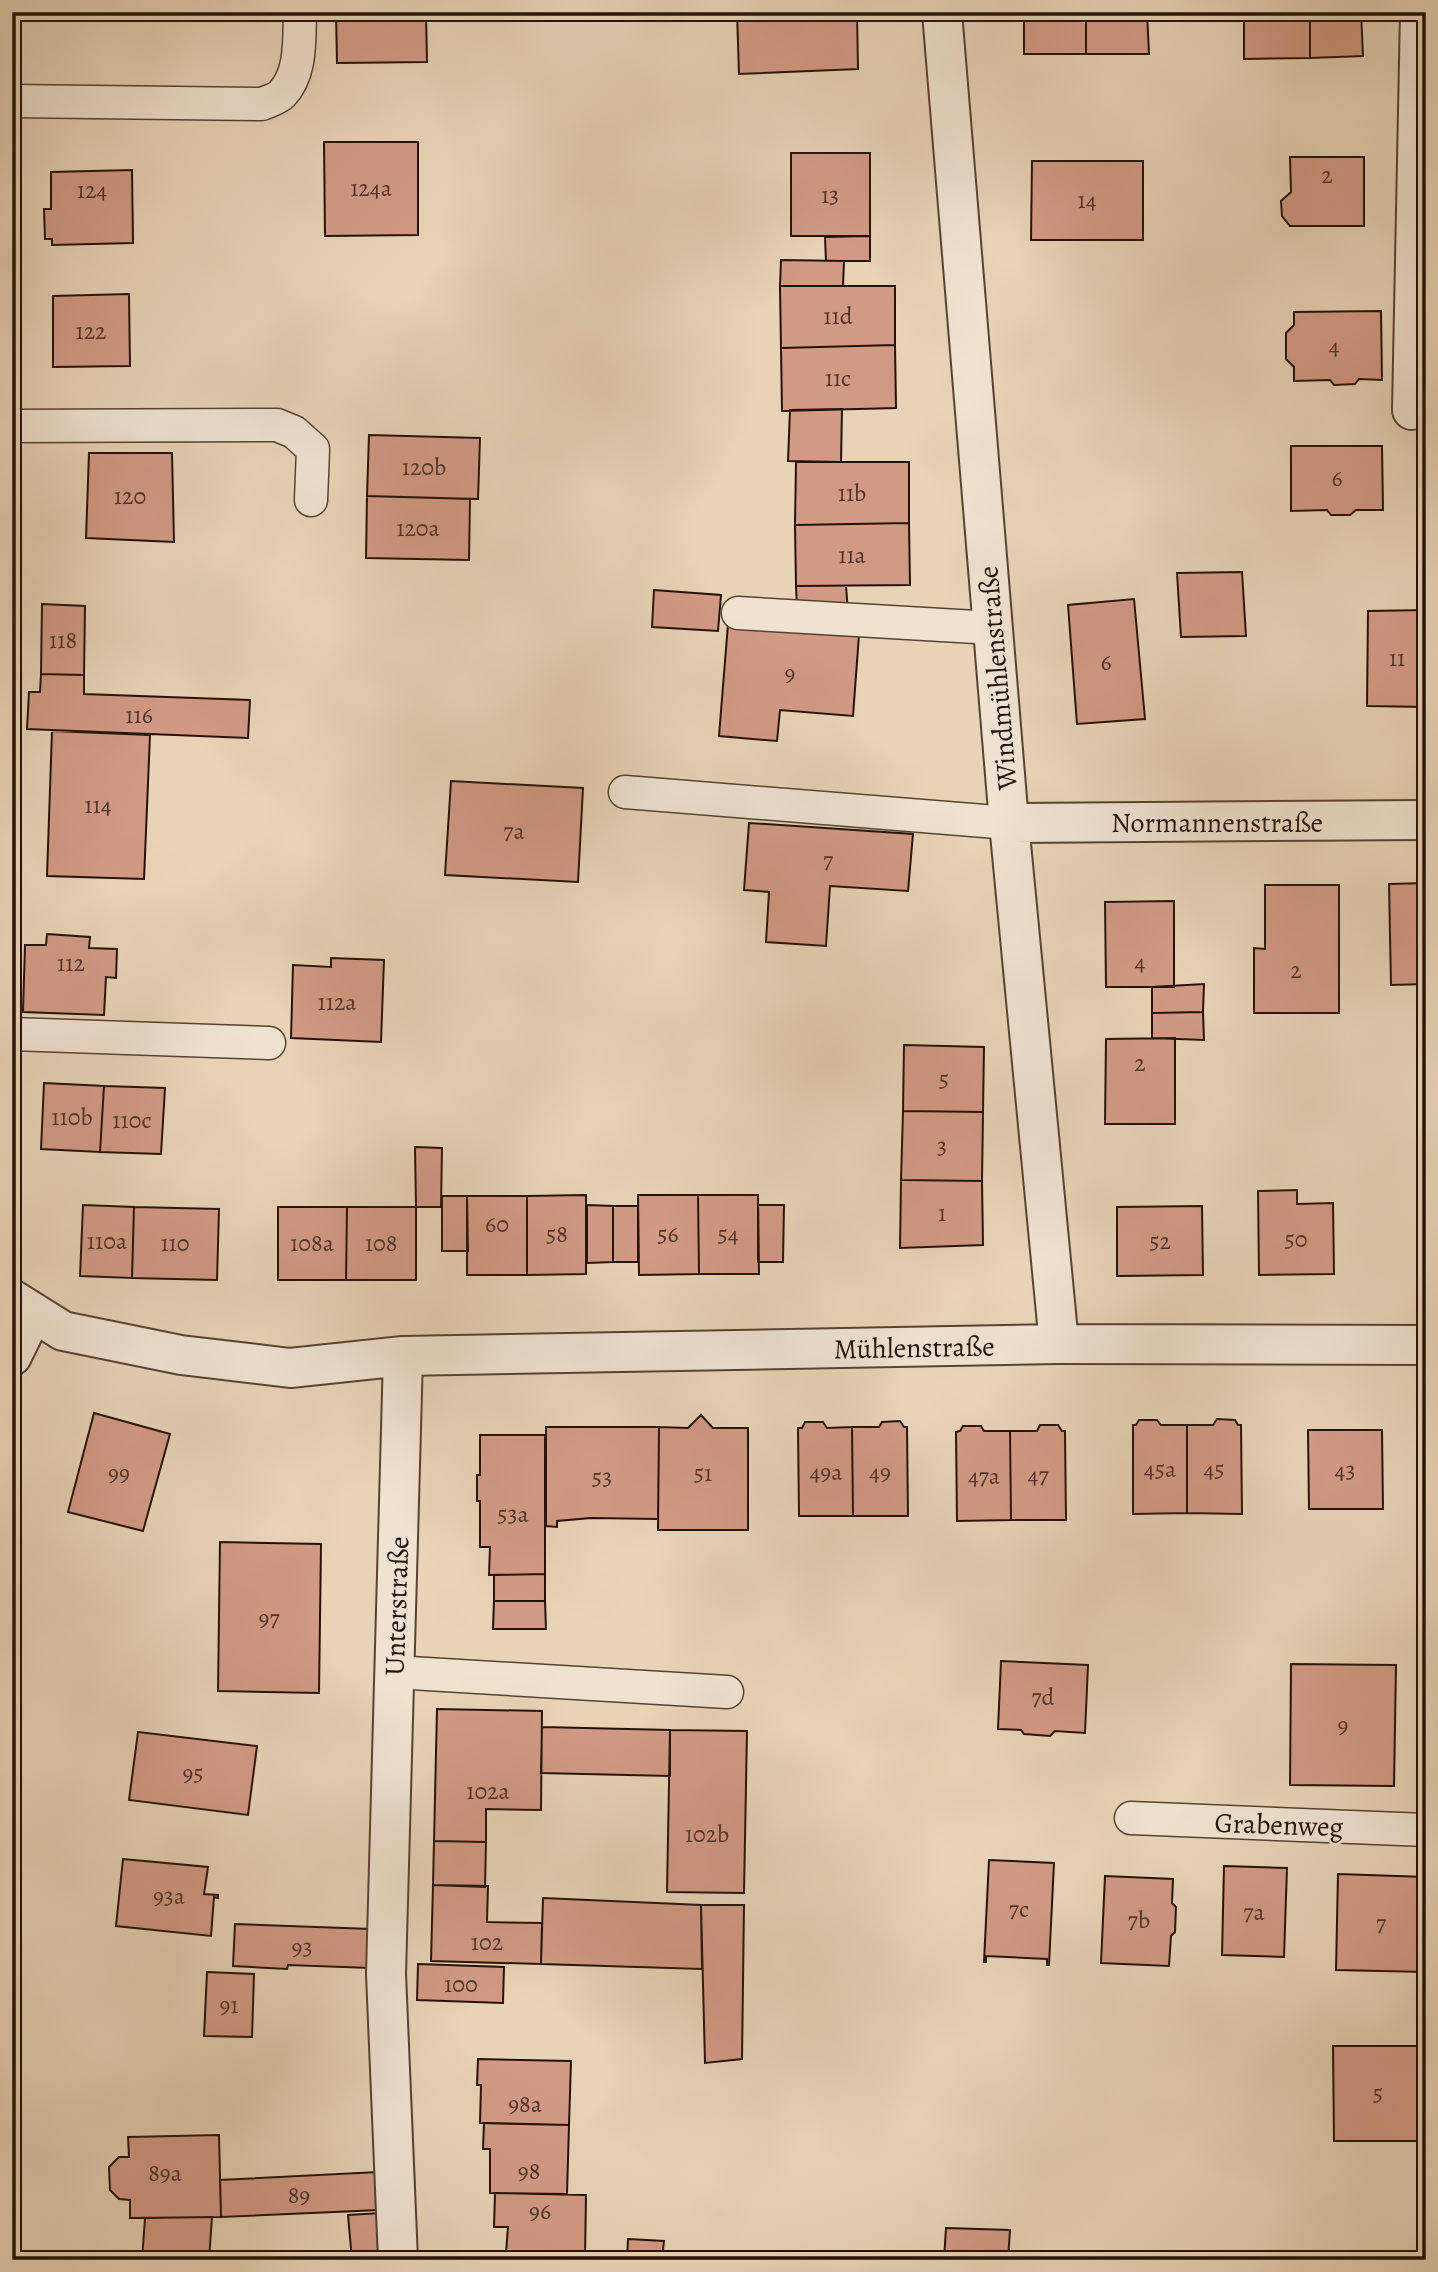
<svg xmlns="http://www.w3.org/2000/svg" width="1438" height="2272" viewBox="0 0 1438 2272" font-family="Alegreya,serif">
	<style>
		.building { fill: #d29a85; stroke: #251207; stroke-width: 2 }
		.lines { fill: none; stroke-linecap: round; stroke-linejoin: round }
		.service-casing { stroke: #564233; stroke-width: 35 }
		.minor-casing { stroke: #564233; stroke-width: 42 }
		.service { stroke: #efe2d0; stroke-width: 32 }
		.minor { stroke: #efe2d0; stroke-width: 38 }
		.labels { text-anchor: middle; stroke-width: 5; stroke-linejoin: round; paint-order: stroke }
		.number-label { font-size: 24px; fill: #503426 }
		.street-label { font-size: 28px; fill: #251207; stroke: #efe2d0 }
	</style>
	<rect width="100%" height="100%" fill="#e7d3b6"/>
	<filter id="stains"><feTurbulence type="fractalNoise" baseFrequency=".00286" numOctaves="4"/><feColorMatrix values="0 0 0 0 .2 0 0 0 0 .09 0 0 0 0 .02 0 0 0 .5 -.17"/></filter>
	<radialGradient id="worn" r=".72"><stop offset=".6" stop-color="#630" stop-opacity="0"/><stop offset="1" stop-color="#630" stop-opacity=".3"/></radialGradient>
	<!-- building -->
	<path class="building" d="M42,12H146V21H42Z
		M336,12H426L427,62L337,63Z
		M737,12H857L858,69L739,74Z
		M1024,12H1086V54H1024Z
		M1086,12H1147L1149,54H1086Z
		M1244,12H1310V58L1244,59Z
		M1310,12H1361L1363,56L1310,58Z
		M324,142H418V235L325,236Z
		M791,153H870V236H791Z
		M1290,157H1364V226H1290L1282,216L1281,201L1291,192Z
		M1032,161H1143V240H1031Z
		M132,170L133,243L52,245V239H45L44,209H51V172Z
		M870,236V261H826L825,237Z
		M781,260L844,261L843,286H780Z
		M780,286H895V345L781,348Z
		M129,294L130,366L53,367V296Z
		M1381,311L1382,380L1359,379L1355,384L1334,385L1330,380L1294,381V367L1286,359V333L1294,325V312Z
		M895,345L896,408L782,411L781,348Z
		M842,409L841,462L788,461L790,410Z
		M369,435L480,438L478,499L367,496Z
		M1291,446H1382L1383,510H1356L1350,515H1331L1327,510L1291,511Z
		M89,453H172L174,542L86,538Z
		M796,462H909V523L795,525Z
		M367,496L470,499L469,560L366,558Z
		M909,523L910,585L796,586L795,525Z
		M1242,572L1246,636L1181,637L1177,573Z
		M796,586H846L848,612L797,609Z
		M654,590L721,595L718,631L652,627Z
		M1134,599L1145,719L1077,724L1068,605Z
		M42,604L85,606L84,675L41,674Z
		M1426,610V707L1367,706L1368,611Z
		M728,624L859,635L853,716L780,710L777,741L719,736Z
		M41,674L84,675V694L250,700L248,738L27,729L29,692H40Z
		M52,731L150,735L144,879L47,876Z
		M451,781L583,788L578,882L445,875Z
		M749,823L913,834L908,891L830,886L826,946L766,942L769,892L744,890Z
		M1426,883V984L1391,985L1389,884Z
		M1265,885H1339V1013H1254V948L1265,949Z
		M1174,901V987H1106L1105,902Z
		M47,934L90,937L89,948L117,949L116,978L106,977L104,1015L23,1012L25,945H46Z
		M331,958L384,960L381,1042L291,1038L293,965L331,967Z
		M1204,984L1203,1012L1152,1013V987Z
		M1203,1012L1204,1040L1152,1038V1013Z
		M1175,1038V1124H1105L1106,1039Z
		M904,1045L984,1047L983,1112L903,1111Z
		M44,1083L104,1086L100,1152L41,1149Z
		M104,1086L165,1088L161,1154L100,1152Z
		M903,1111L983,1112L982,1181L901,1180Z
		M415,1147L442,1148L441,1207H416Z
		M901,1180L982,1181L983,1245L900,1248Z
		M1297,1190V1204L1333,1203L1334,1274L1259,1275L1258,1191Z
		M586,1195V1274L527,1275V1196Z
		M638,1195H698L699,1274L639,1275Z
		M698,1195H758L759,1274H699Z
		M442,1196H467L468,1251H442Z
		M467,1196H527V1275H467Z
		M83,1205L134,1207L132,1278L80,1276Z
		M587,1205L613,1206V1262L587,1263Z
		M758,1205H784L783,1262H758Z
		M613,1206H638V1262H613Z
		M1202,1206L1203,1275L1117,1276V1207Z
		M134,1207L219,1209L217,1280L132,1278Z
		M278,1207H347L346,1280H278Z
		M347,1207H416V1280H346Z
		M94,1413L170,1434L143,1531L68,1512Z
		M701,1415L713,1428H748V1530H658L659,1427L688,1428Z
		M1217,1419L1235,1420L1238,1425H1241L1242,1514L1187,1513V1425H1213Z
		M1139,1420H1157L1161,1425H1187V1513L1133,1514V1425H1136Z
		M900,1421L904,1427H907L908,1516H853L852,1427H879L882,1422Z
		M805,1422H823L827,1428L852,1427L853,1516H799L798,1428H802Z
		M1040,1425H1058L1062,1431H1065L1066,1520H1011L1010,1431H1037Z
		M963,1426H981L984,1431H1010L1011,1520L957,1521L956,1432L960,1431Z
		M546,1427H659L658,1519L591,1518L557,1521V1527L546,1526Z
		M1308,1430H1382L1383,1509H1309Z
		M480,1435H545V1574L489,1575L490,1547H480V1501H477V1475H480Z
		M220,1542L321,1544L319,1693L218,1691Z
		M545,1574V1601H494V1575Z
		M494,1601H545L546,1629H493Z
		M1001,1661L1088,1665L1085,1733L1055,1731L1050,1736L1024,1734L1021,1730L998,1729Z
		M1291,1664L1396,1665L1394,1786L1290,1785Z
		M437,1709L542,1711L541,1810L486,1809V1842L434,1841Z
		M542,1727L670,1730V1776L541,1773Z
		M670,1730L747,1731L744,1893L667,1892Z
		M138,1732L257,1746L248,1815L129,1800Z
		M434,1841L486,1842L485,1887L433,1885Z
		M123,1859L208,1867L204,1894L218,1895V1898L214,1897L211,1936L116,1926Z
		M989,1860L1054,1863L1049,1965H1047V1959L986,1956V1962H984Z
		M1224,1866L1287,1868L1284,1957L1222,1955Z
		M1338,1874L1426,1877V1972L1336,1970Z
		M1105,1876L1173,1879L1172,1903L1176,1907L1175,1932L1171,1936L1169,1966L1101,1963Z
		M433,1885L488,1886L487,1922L542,1923L541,1964L431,1961Z
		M543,1898L701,1905L702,1969L541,1964Z
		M701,1905H744L742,2059L705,2063Z
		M235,1924L371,1929L370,1968L288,1965L287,1969L233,1966Z
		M418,1964L504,1967L503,2003L417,2000Z
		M207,1972L254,1974L252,2037L204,2036Z
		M1333,2046H1423V2141H1334Z
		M478,2059L571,2061L569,2125L480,2123L481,2085H477Z
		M484,2123L569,2125L567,2194L490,2193V2149H483Z
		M219,2135L221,2217L130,2218V2200L119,2199L110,2190L109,2167L119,2157H129L128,2137Z
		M378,2172L379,2210L221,2217L220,2180Z
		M495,2193L586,2195L585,2260H521V2253H506L508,2227H494Z
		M381,2213L384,2260H352L348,2215Z
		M212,2217L209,2260H142L145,2218Z
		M946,2228L1010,2230L1008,2260H944Z
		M628,2239L664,2241L662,2260H627Z
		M12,2251L82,2260H12Z"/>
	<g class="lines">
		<defs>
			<path id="service" d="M12,101L262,104C269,101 277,99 282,94C302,73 299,39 300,12
				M12,426L277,425L294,432L313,449L311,500
				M738,613L993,628
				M625,792L1009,823
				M12,1034L269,1043
				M394,1672L727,1692
				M1131,1818L1426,1830"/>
			<path id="minor" d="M942,12L1009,823L1059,1344
				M1412,410L1420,12
				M1009,823L1426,820
				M12,1299L63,1331L181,1355L290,1368L403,1356L386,1974L398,2260
				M12,1356L33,1313
				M403,1356L1059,1344L1426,1345"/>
		</defs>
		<!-- service casing -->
		<use href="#service" class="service-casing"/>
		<!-- minor casing -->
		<use href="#minor" class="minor-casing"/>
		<!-- service -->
		<use href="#service" class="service"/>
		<!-- minor -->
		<use href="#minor" class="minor"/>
	</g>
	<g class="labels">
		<!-- number labels -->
		<g class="number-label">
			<text x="1327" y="183">2</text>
			<text x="371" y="196">124a</text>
			<text x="92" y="198">124</text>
			<text x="830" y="203">13</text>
			<text x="1087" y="208">14</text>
			<text x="838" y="324">11d</text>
			<text x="91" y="339">122</text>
			<text x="1334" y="354">4</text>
			<text x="838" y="386">11c</text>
			<text x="424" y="475">120b</text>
			<text x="1337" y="486">6</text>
			<text x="852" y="501">11b</text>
			<text x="130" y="504">120</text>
			<text x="418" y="536">120a</text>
			<text x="852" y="563">11a</text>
			<text x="63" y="648">118</text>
			<text x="1397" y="666">11</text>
			<text x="1106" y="670">6</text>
			<text x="790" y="681">9</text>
			<text x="139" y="723">116</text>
			<text x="98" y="813">114</text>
			<text x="514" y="839">7a</text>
			<text x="828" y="868">7</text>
			<text x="1140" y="970">4</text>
			<text x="71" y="971">112</text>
			<text x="1296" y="978">2</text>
			<text x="337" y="1010">112a</text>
			<text x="1140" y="1071">2</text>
			<text x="944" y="1087">5</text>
			<text x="72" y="1125">110b</text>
			<text x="132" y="1128">110c</text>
			<text x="942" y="1154">3</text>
			<text x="942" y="1221">1</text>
			<text x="497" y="1232">60</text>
			<text x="557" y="1242">58</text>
			<text x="668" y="1242">56</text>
			<text x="728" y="1242">54</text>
			<text x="1296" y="1247">50</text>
			<text x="107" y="1249">110a</text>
			<text x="1160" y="1249">52</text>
			<text x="175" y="1251">110</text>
			<text x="312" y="1251">108a</text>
			<text x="381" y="1251">108</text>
			<text x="1160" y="1477">45a</text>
			<text x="1214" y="1477">45</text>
			<text x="1345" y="1478">43</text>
			<text x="826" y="1480">49a</text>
			<text x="880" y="1480">49</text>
			<text x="119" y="1481">99</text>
			<text x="703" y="1481">51</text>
			<text x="1038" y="1483">47</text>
			<text x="984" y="1484">47a</text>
			<text x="602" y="1485">53</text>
			<text x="513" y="1522">53a</text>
			<text x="269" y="1626">97</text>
			<text x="1043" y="1705">7d</text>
			<text x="1343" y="1733">9</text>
			<text x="193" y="1781">95</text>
			<text x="488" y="1799">102a</text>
			<text x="707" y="1842">102b</text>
			<text x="169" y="1904">93a</text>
			<text x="1019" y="1917">7c</text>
			<text x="1254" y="1920">7a</text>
			<text x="1139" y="1928">7b</text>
			<text x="1381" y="1931">7</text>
			<text x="487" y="1950">102</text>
			<text x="302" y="1955">93</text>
			<text x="461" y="1992">100</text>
			<text x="229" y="2013">91</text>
			<text x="1378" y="2101">5</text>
			<text x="525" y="2112">98a</text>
			<text x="529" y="2179">98</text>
			<text x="165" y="2181">89a</text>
			<text x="299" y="2203">89</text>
			<text x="540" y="2219">96</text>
		</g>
		<!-- street labels -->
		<g class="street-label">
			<text transform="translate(997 678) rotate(-95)" y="10">Windmühlenstraße</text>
			<text x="1217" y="832">Normannenstraße</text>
			<text transform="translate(914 1347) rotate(-1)" y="10">Mühlenstraße</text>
			<text transform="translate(396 1606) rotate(-88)" y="10">Unterstraße</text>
			<text transform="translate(1279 1824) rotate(2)" y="10">Grabenweg</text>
		</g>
	</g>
	<!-- margin -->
	<rect width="1438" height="2272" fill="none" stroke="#e7d3b6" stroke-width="42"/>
	<rect x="14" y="14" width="1410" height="2244" fill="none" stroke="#251207" stroke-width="3.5"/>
	<rect x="21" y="21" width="1396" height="2230" fill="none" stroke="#251207" stroke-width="2"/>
	<rect width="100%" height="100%" filter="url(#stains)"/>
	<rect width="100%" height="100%" fill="url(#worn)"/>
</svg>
